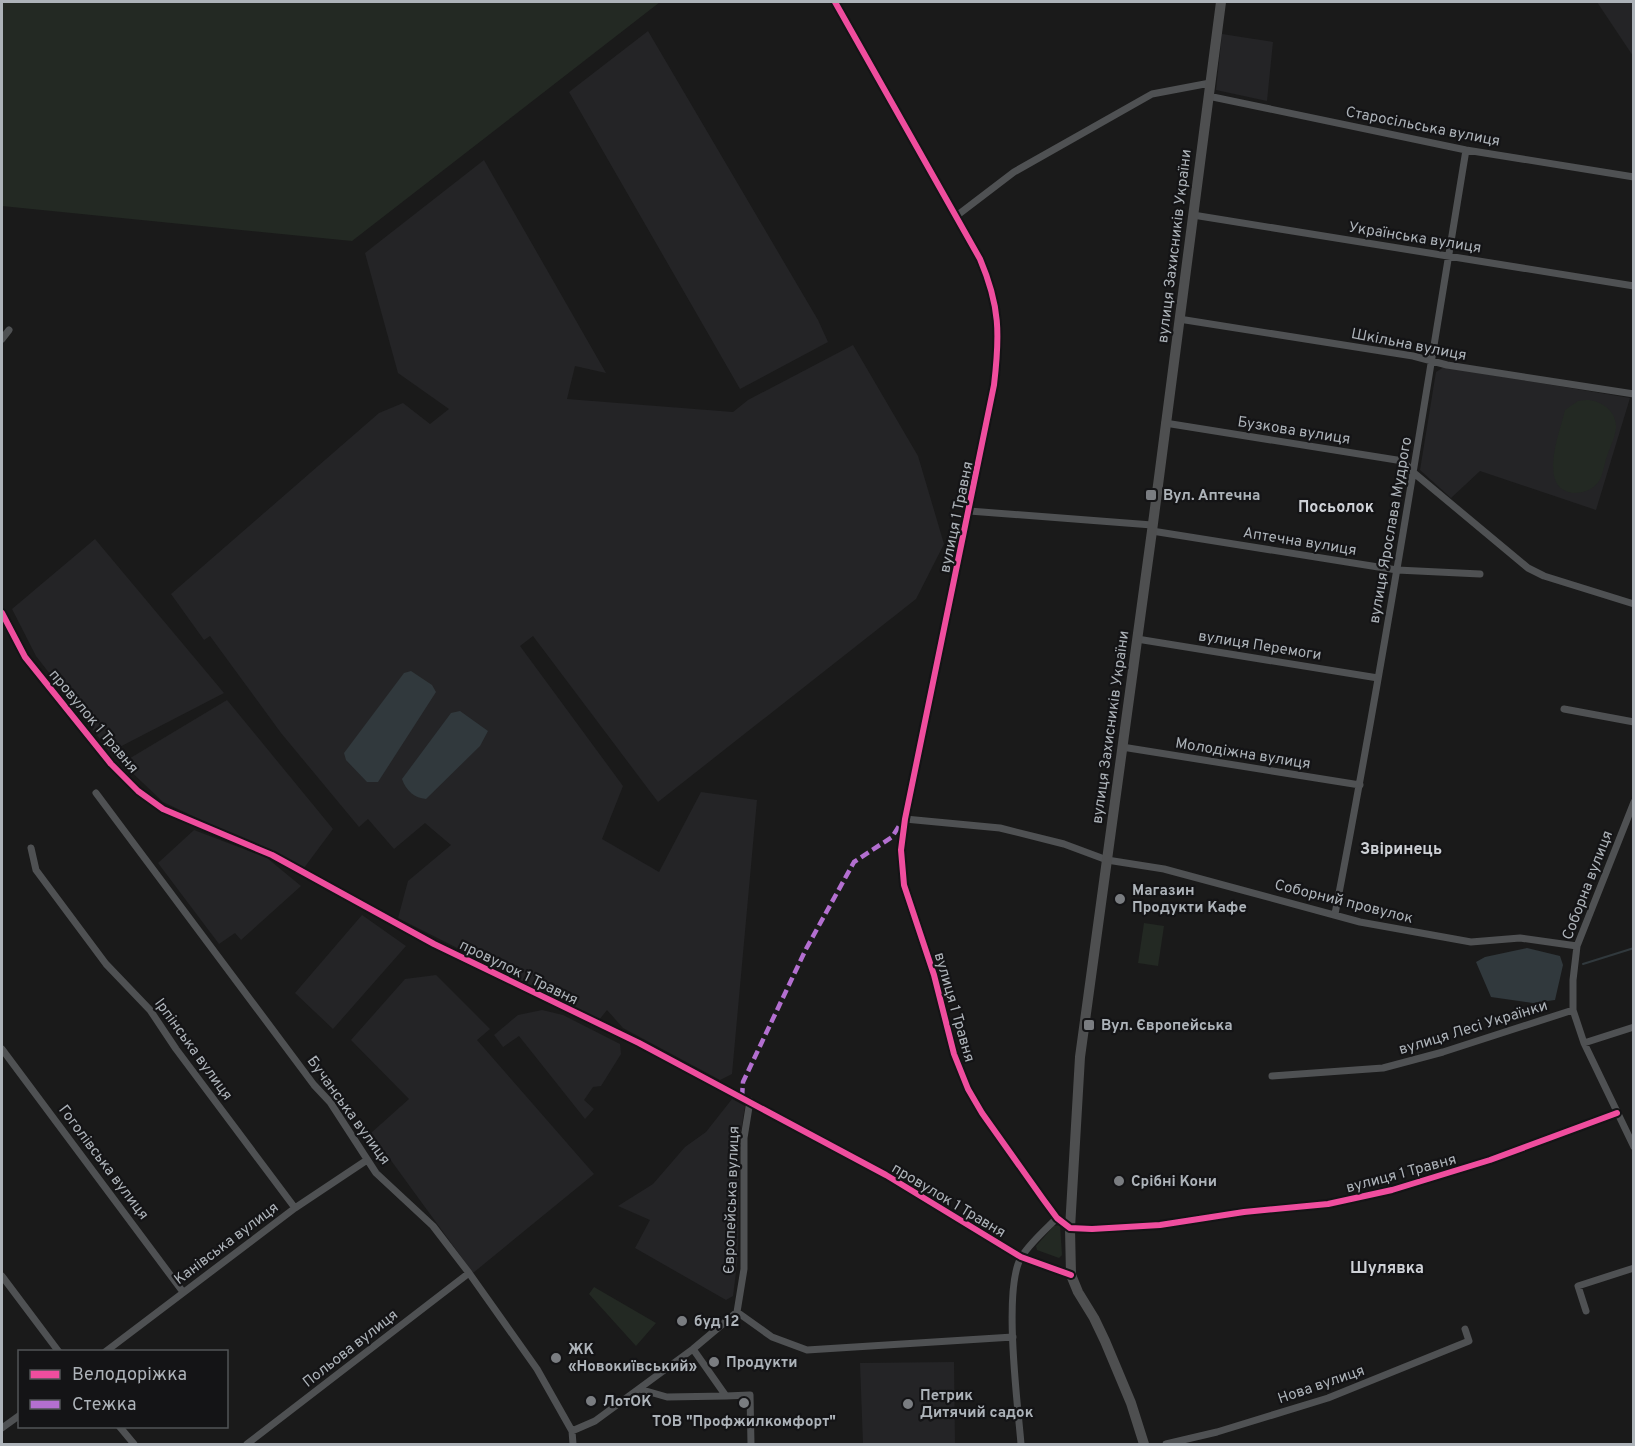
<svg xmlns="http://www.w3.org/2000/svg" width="1635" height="1446" viewBox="0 0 1635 1446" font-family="Overpass,sans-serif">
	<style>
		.built { fill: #242426 }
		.green { fill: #232923 }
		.water { fill: #31393d }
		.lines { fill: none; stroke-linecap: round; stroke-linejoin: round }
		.stream { stroke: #31393d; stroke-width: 2 }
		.street { stroke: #4f5153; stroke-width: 7 }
		.secondary { stroke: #4e4f50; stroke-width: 10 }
		.quiet { stroke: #b36fd0; stroke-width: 4.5; stroke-dasharray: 9 4.5; stroke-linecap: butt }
		.cycleway-casing { stroke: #141416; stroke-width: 10 }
		.cycleway { stroke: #ef4d9e; stroke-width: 6 }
		.poi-dot { fill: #7a7d81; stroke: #141416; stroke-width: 2 }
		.labels { text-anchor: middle; stroke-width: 4.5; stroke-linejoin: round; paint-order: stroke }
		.street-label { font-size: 15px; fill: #adb3b9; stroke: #141416 }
		.poi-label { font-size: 15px; font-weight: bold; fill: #adb3b9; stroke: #141416; text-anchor: start }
		.neighbourhood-label { font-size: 16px; font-weight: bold; fill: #ced1d6; stroke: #141416 }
	</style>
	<rect width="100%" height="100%" fill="#1a1a1a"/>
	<!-- built -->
	<path class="built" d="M1597,2H1633V56Z
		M648,31L818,320L828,342L740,389L569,92Z
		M1222,34L1273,42L1267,101L1216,90Z
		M484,160L606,373L575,366L567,399L733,412L748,400L853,345L918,456L944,544L916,599L658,802L533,636L520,646L623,786L602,839L659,872L701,792L757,800L732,1074L720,1080L623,1028L607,1010L599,1020L398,918L408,881L451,845L425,823L394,849L368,819L359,827L281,733L210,636L204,640L171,594L379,413L403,403L430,424L449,409L398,373L365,253Z
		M1444,367L1630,398L1596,510L1480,471L1451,498L1420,470L1436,372Z
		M95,539L224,693L110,752L36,656L12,609Z
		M227,700L333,829L304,868L163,802L122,763Z
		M194,830L267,858L301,886L241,940L235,933L219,944L158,863Z
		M362,915L406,946L333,1029L295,993Z
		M436,975L490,1029L477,1040L594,1174L473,1273L371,1133L409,1099L351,1040L405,979Z
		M542,1010L563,1015L620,1044L621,1054L601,1086L593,1087L584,1100L594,1109L585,1119L519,1036L503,1047L494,1035L518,1015Z
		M732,1099L745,1106L740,1137L738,1256L733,1296L726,1300L635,1248L650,1220L618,1206L653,1184L685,1147L706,1132Z
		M954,1362L955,1444H863L860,1363Z"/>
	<!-- green -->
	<path class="green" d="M2,2H660L352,241L2,206Z
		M1586,400C1601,400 1617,411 1616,428C1615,438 1609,449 1606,459C1604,466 1603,475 1599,481C1594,489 1584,493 1575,493C1536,491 1560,432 1565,410L1578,401Z
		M1144,923L1164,926L1158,966L1138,963Z
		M1060,1225L1062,1255L1059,1258L1037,1250L1036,1246L1054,1226Z
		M594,1287L656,1323L636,1346L589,1294Z"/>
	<!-- water -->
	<path class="water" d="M411,671L432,685L436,692L378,782H367L346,760L344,753L404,673Z
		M460,711L488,731L480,746L426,799C415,798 406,791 402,779L451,713Z
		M1527,948L1560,956L1563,965L1555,1000L1533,1003L1491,997L1476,962L1485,957Z"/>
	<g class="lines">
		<!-- stream -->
		<path class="stream" d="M1583,964L1634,948"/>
		<!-- street -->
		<path class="street" d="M835,2L980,259C1000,306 1000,334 994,385L905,819L901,850L904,885L934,975L954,1054L968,1089L982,1113L1043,1199L1057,1218L1070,1228L1092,1229L1160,1225L1244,1212L1328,1204L1392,1190L1490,1160L1617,1113
			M1193,215L1634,286
			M955,217L1014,172L1152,94L1210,83L1208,96L1466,150L1634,177
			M1179,319L1413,356L1447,365L1634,394
			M2,339L9,330
			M1165,423L1403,461L1414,473L1528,568L1544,576L1634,604
			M969,511L1152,525
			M1152,531L1397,570L1480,574
			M2,613L25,657L111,764L138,791L163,809L272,855L434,944L639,1043L886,1175L1021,1257L1071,1275
			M1137,639L1378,678
			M1564,709L1634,722
			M1122,747L1360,785
			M96,793L314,1085L330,1102L376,1173L433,1226L469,1273L537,1369L572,1431L573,1444
			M1634,802L1577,946L1573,980V1010L1584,1043L1634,1147
			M905,819L1000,828L1064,844L1107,860L1164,869L1360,922L1471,942L1520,938L1577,946
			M31,848L36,870L106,964L150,1010L176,1049L295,1208
			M1335,914C1384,660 1424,405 1466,150
			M1584,1043L1634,1027
			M2,1049L183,1292
			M1272,1076L1383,1068L1443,1052L1573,1010
			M2,1276L59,1352
			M1586,1311L1578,1286L1634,1268
			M737,1312L772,1337L807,1350L1013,1337
			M105,1352L295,1208L367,1160
			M639,1389L667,1397L726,1396L693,1349
			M726,1396L750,1395L751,1444
			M119,1426L134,1444
			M2,1428L20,1415
			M572,1431L595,1421L693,1349L737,1312L744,1269V1138L750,1101
			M247,1444L469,1273
			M1021,1444C1018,1406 1002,1285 1022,1256C1031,1242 1045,1230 1057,1218
			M1166,1444L1217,1432L1328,1398L1469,1341L1465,1329"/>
		<!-- secondary -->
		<path class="secondary" d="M1144,1444L1131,1403L1105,1341L1094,1318L1078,1292L1071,1275L1070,1228L1080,1057L1152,531L1221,2"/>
		<!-- quiet -->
		<path class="quiet" d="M742,1097L743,1082L806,949L854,862L892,837L901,823"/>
		<defs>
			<path id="cycleway" d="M835,2L980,259C1000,306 1000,334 994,385L905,819L901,850L904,885L934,975L954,1054L968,1089L982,1113L1043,1199L1057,1218L1070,1228L1092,1229L1160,1225L1244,1212L1328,1204L1392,1190L1490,1160L1617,1113
				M2,613L25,657L111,764L138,791L163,809L272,855L434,944L639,1043L886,1175L1021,1257L1071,1275"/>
		</defs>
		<!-- cycleway casing -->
		<use href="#cycleway" class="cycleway-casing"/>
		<!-- cycleway -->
		<use href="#cycleway" class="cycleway"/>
	</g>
	<!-- markers -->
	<g class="poi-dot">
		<rect x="1145" y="489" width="12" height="12" rx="3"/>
		<circle cx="1120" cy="899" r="6"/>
		<rect x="1083" y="1019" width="12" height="12" rx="3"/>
		<circle cx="1119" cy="1181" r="6"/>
		<circle cx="682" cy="1321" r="6"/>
		<circle cx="556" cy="1358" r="6"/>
		<circle cx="714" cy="1362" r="6"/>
		<circle cx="591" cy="1401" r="6"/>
		<circle cx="744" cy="1403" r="6"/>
		<circle cx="908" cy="1404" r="6"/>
	</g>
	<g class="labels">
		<!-- street labels -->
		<g class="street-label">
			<text transform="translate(1423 126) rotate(11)" y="5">Старосільська вулиця</text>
			<text transform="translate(1415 237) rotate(9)" y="5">Українська вулиця</text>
			<text transform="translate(1174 246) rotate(-83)" y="5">вулиця Захисників України</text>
			<text transform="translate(1409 344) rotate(11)" y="5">Шкільна вулиця</text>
			<text transform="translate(1294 430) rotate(9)" y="5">Бузкова вулиця</text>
			<text transform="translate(956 517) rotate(-78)" y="5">вулиця 1 Травня</text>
			<text transform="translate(1390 530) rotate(-80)" y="5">вулиця Ярослава Мудрого</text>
			<text transform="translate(1300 541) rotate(9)" y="5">Аптечна вулиця</text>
			<text transform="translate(1260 645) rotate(9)" y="5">вулиця Перемоги</text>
			<text transform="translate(94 721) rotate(50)" y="5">провулок 1 Травня</text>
			<text transform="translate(1110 727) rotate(-82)" y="5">вулиця Захисників України</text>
			<text transform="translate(1243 753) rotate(9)" y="5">Молодіжна вулиця</text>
			<text transform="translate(1587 885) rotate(-69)" y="5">Соборна вулиця</text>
			<text transform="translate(1344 901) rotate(14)" y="5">Соборний провулок</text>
			<text transform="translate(519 972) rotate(26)" y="5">провулок 1 Травня</text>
			<text transform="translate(955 1007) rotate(74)" y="5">вулиця 1 Травня</text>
			<text transform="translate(1473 1027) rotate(-17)" y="5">вулиця Лесі Українки</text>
			<text transform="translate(194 1049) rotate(54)" y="5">Ірпінська вулиця</text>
			<text transform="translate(349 1110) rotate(54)" y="5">Бучанська вулиця</text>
			<text transform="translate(104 1162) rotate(53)" y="5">Гоголівська вулиця</text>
			<text transform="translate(1401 1173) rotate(-15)" y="5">вулиця 1 Травня</text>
			<text transform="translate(731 1200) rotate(-88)" y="5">Європейська вулиця</text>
			<text transform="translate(949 1200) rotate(31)" y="5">провулок 1 Травня</text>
			<text transform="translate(226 1243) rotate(-37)" y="5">Канівська вулиця</text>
			<text transform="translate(350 1348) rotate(-38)" y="5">Польова вулиця</text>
			<text transform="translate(1321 1384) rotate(-19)" y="5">Нова вулиця</text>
		</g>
		<!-- poi labels -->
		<g class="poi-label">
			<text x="1163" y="500">Вул. Аптечна</text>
			<text x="1132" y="895">Магазин<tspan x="1132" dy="17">Продукти Кафе</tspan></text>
			<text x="1101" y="1030">Вул. Європейська</text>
			<text x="1131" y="1186">Срібні Кони</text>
			<text x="694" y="1326">буд 12</text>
			<text x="568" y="1354">ЖК<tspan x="568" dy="17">«Новокиївський»</tspan></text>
			<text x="726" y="1367">Продукти</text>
			<text x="920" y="1400">Петрик<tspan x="920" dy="17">Дитячий садок</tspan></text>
			<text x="603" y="1406">ЛотОК</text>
			<text x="744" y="1426" text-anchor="middle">ТОВ "Профжилкомфорт"</text>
		</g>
		<!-- neighbourhood labels -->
		<g class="neighbourhood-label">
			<text x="1336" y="512">Посьолок</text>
			<text x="1401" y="854">Звіринець</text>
			<text x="1387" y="1273">Шулявка</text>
		</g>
	</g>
	<!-- border -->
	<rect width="1635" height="1446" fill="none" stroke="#adb3b9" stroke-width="6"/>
	<!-- legend -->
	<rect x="18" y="1350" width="210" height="78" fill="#141416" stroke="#515457" stroke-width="1.5"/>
	<rect x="30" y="1370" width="30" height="9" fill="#ef4d9e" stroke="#515457" stroke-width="1.5"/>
	<text x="72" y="1380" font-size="18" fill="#adb3b9">Велодоріжка</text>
	<rect x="30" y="1400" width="30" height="9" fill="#b36fd0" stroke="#515457" stroke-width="1.5"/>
	<text x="72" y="1410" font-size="18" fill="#adb3b9">Стежка</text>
</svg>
